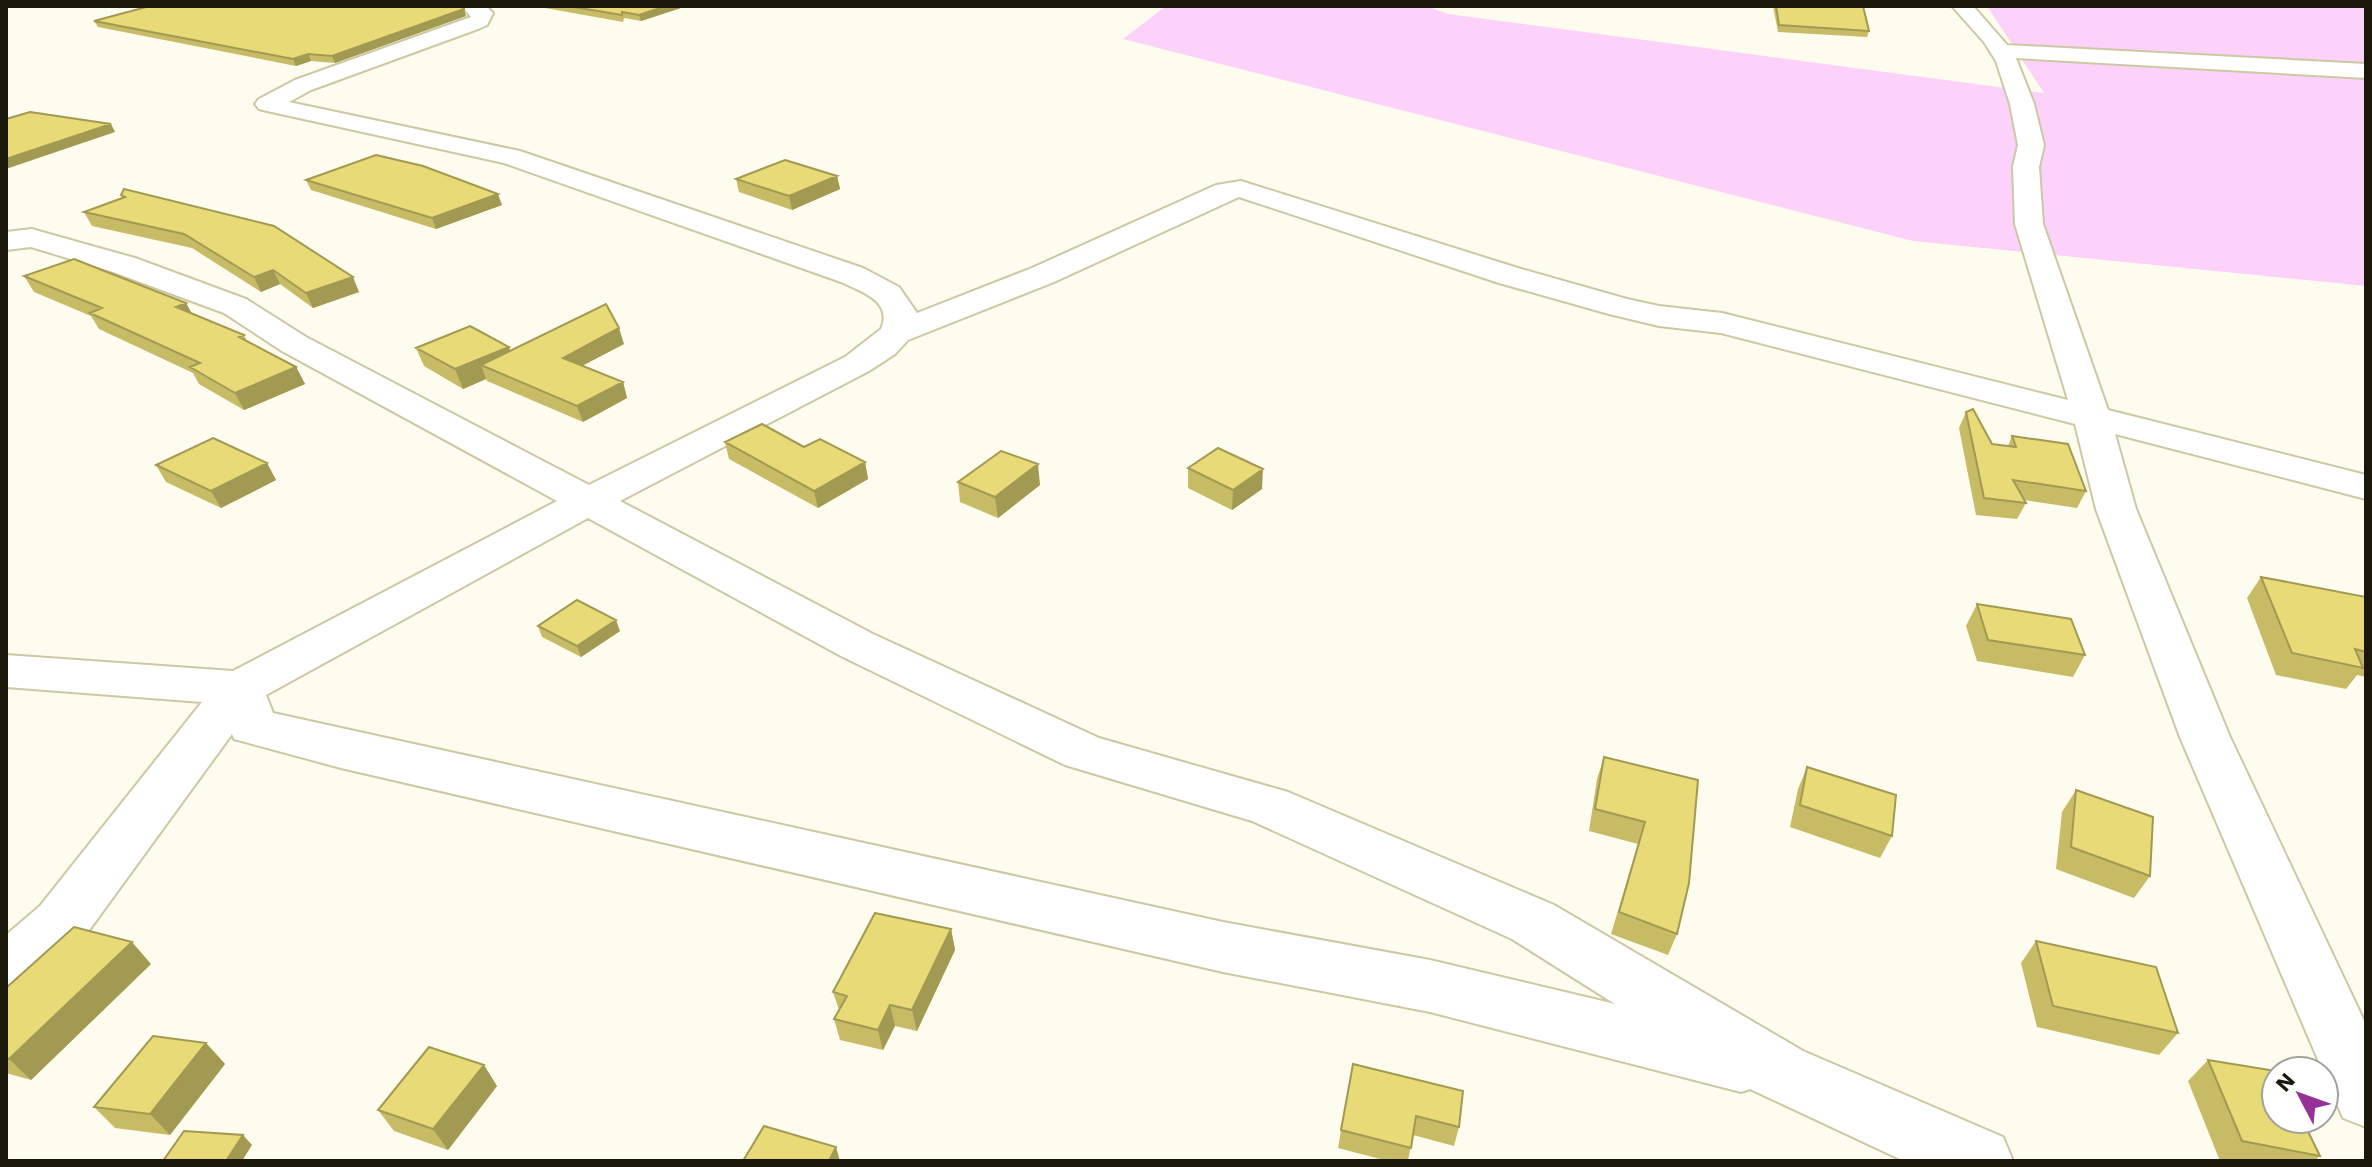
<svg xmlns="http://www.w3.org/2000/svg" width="2372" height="1167" viewBox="0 0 2372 1167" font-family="'Work Sans',sans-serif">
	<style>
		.green { fill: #fcd2fa }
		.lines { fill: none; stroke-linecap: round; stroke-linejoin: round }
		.minor-casing { stroke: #ccc8a4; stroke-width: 4 }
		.minor { fill: #fff; fill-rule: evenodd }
		.wall { fill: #c7bb66 }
		.shaded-wall { fill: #a29953 }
		.building { fill: #e7da77; stroke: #a29953; stroke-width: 2 }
	</style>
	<rect width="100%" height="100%" fill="#fefcee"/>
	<!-- green -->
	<path class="green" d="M1166,6H1426L1448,14L2044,93L1987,6H2366V286L1913,241L1123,39Z"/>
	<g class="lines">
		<defs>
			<path id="minor" d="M462,6H486L493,13L487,25L478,29L311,90L289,102L520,151L863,268L899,287L917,313L1032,268L1216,185L1241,181L1521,269L1627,299L1659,306L1722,313L2068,400L2015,224L2013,167L2018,145L2010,104L1996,61L1984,42L1952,6H1973L2007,45L2366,64V78L2016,58L2034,104L2044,145L2039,167L2043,224L2108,410L2366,475V499L2115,434L2136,509L2230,737L2366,1025V1127L2343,1118L2180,737L2096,509L2075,424L1721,333L1659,326L1609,314L1499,283L1239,197L1054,282L908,340L895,354L869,371L620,501L873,634L1099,738L1288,792L1554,905L1803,1051L2003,1137L2013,1161H1904L1750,1089L1741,1092L1430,1012L1223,972L341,768L234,739L232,734L82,940L27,989L6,997V935L40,906L202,702L6,687V655L233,671L557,501L282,351L224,313L113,272L31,247L6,250V232L32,229L42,232L135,258L246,299L306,337L589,485L845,357L881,329C893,301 862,292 841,282L504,163L267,111L259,109L255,104L259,99L295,80L471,17ZM588,518L841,656L1065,765L1252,821L1512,939L1615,1004L1430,960L1223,922L273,713L266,695Z"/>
		</defs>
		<!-- minor casing -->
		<use href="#minor" class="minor-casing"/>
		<!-- minor -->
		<use href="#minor" class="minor"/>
	</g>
	<!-- wall -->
	<path class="wall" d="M534,6H687L641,21L624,18L623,22Z
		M1773,6H1863L1869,31L1867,37L1778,32Z
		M466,16L335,63L311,61L296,66L98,27L94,21Z
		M837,176L840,189L792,210L739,192L736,179Z
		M306,180L502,205L436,229L311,190Z
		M121,195L359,292L313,308L280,284L261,292L192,248L92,226L84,212L123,198Z
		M24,276L186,303L191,314L244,335L247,341L296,367L305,384L244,410L199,384L193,373L99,329L91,316L34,292Z
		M624,344L582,366L623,382L627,398L583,422L487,381L486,379L463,389L424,366L416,348L511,350Z
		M1966,412L1992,444L2008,446L2012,436L2086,491L2077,508L2024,500L2026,503L2017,519L1976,515L1959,428Z
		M725,442L804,447L865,462L868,479L818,508L729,459Z
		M267,463L276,480L221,508L166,482L156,465Z
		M1188,468L1262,489L1232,510L1188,488Z
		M958,482L1040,485L998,518L960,502Z
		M2261,577L2366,597V677L2357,675L2346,689L2276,675L2247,598Z
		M1977,604L2085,655L2073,677L1977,661L1966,626Z
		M538,626L620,631L581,657L542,637Z
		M1604,757L1698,780L1677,934L1668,955L1611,934L1638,844L1589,831L1597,779Z
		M1807,767L1892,836L1880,858L1790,827L1798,789Z
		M2076,790L2150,876L2134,898L2056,869L2062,812Z
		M951,929L955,950L917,1031L895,1026L883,1050L840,1040L834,1019L839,1010L833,992Z
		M2036,941L2178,1033L2159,1055L2037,1027L2021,963Z
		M151,964L31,1080L6,1073V988Z
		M206,1043L225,1064L170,1135L115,1128L94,1107Z
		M2208,1060L2320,1156L2314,1161H2220L2188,1081Z
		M497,1086L448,1150L394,1131L378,1110Z
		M1463,1091L1459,1127L1454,1146L1413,1135L1408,1161H1388L1338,1148L1341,1130Z"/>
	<!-- shaded-wall -->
	<path class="shaded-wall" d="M666,6H687L641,21L639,15Z
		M464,9L466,16L335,63L332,56Z
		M308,54L311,61L296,66L293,59Z
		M111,124L115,132L6,169V159Z
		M837,176L840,189L792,210L789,196Z
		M498,194L502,205L436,229L432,218Z
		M273,270L280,284L261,292L254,277Z
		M353,277L359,292L313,308L306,293Z
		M186,303L195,319L176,307Z
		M619,328L624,344L568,373L563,358Z
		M509,347L516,365H481L486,379L463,389L455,369Z
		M296,367L305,384L244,410L235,393Z
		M623,382L627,398L583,422L577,406Z
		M865,462L868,479L818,508L814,491Z
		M267,463L276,480L221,508L211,491Z
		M1038,464L1040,485L998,518L995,497Z
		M1263,469L1262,489L1232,510L1233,490Z
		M616,620L620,631L581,657L577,646Z
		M951,929L955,950L917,1031L912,1010Z
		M132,942L151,964L31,1080L9,1059Z
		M890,1005L895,1026L883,1050L878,1030Z
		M206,1043L225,1064L170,1135L150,1114Z
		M484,1065L497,1086L448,1150L433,1129Z
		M243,1135L252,1145L242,1161H226Z
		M836,1147L840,1161H829Z"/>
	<!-- building -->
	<path class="building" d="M150,6H462L464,9L332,56L308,54L293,59L94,21Z
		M568,6H666L639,15L622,12V15Z
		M1776,6H1863L1869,31L1779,25Z
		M30,112L111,124L6,159V119Z
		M376,155L423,166L498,194L432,218L306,180Z
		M785,160L837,176L789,196L736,179Z
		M124,189L274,226L353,277L306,293L273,270L254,277L184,234L84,212L125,197L121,195Z
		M74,259L186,303L176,307L244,335L239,337L296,367L235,393L190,367L200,363L90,313L102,308L24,276Z
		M606,304L619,328L563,358L623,382L577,406L481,365Z
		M470,326L509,347L455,369L416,348Z
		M1973,409L1992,444L2016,447L2012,436L2068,444L2086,491L2013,480L2026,503L1984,498L1966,412Z
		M762,424L804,447L820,439L865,462L814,491L725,442Z
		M213,438L267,463L211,491L156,465Z
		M1218,448L1263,469L1233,490L1188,468Z
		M1001,451L1038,464L995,497L958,482Z
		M2261,577L2366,597V652L2355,649L2363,668L2292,653Z
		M577,600L616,620L577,646L538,626Z
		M1977,604L2071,619L2085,655L1988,640Z
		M1604,757L1698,780L1689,883L1677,934L1619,912L1645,822L1595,809Z
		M1807,767L1896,795L1892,836L1800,805Z
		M2076,790L2153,817L2150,876L2071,847Z
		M875,913L951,929L912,1010L890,1005L878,1030L834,1019L847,996L833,992Z
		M74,927L132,942L9,1059L6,1058V988Z
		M2036,941L2156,967L2178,1033L2053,1006Z
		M153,1036L206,1043L150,1114L94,1107Z
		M429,1047L484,1065L433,1129L378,1110Z
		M2208,1060L2276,1071V1119H2302L2320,1156L2242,1141Z
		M1353,1064L1463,1091L1459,1127L1416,1116L1411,1148L1341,1130Z
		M764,1126L836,1147L829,1161H743Z
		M184,1131L243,1135L226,1161H163Z"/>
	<!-- border -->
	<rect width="2372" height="1167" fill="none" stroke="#1a180a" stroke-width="16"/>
	<!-- north arrow -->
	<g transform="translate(2300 1095) rotate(311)"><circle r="38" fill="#ffffff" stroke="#a3a39d" stroke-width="2"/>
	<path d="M0-6L14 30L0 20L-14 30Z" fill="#953197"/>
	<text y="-12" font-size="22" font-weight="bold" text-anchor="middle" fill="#1a180a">N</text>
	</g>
</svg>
